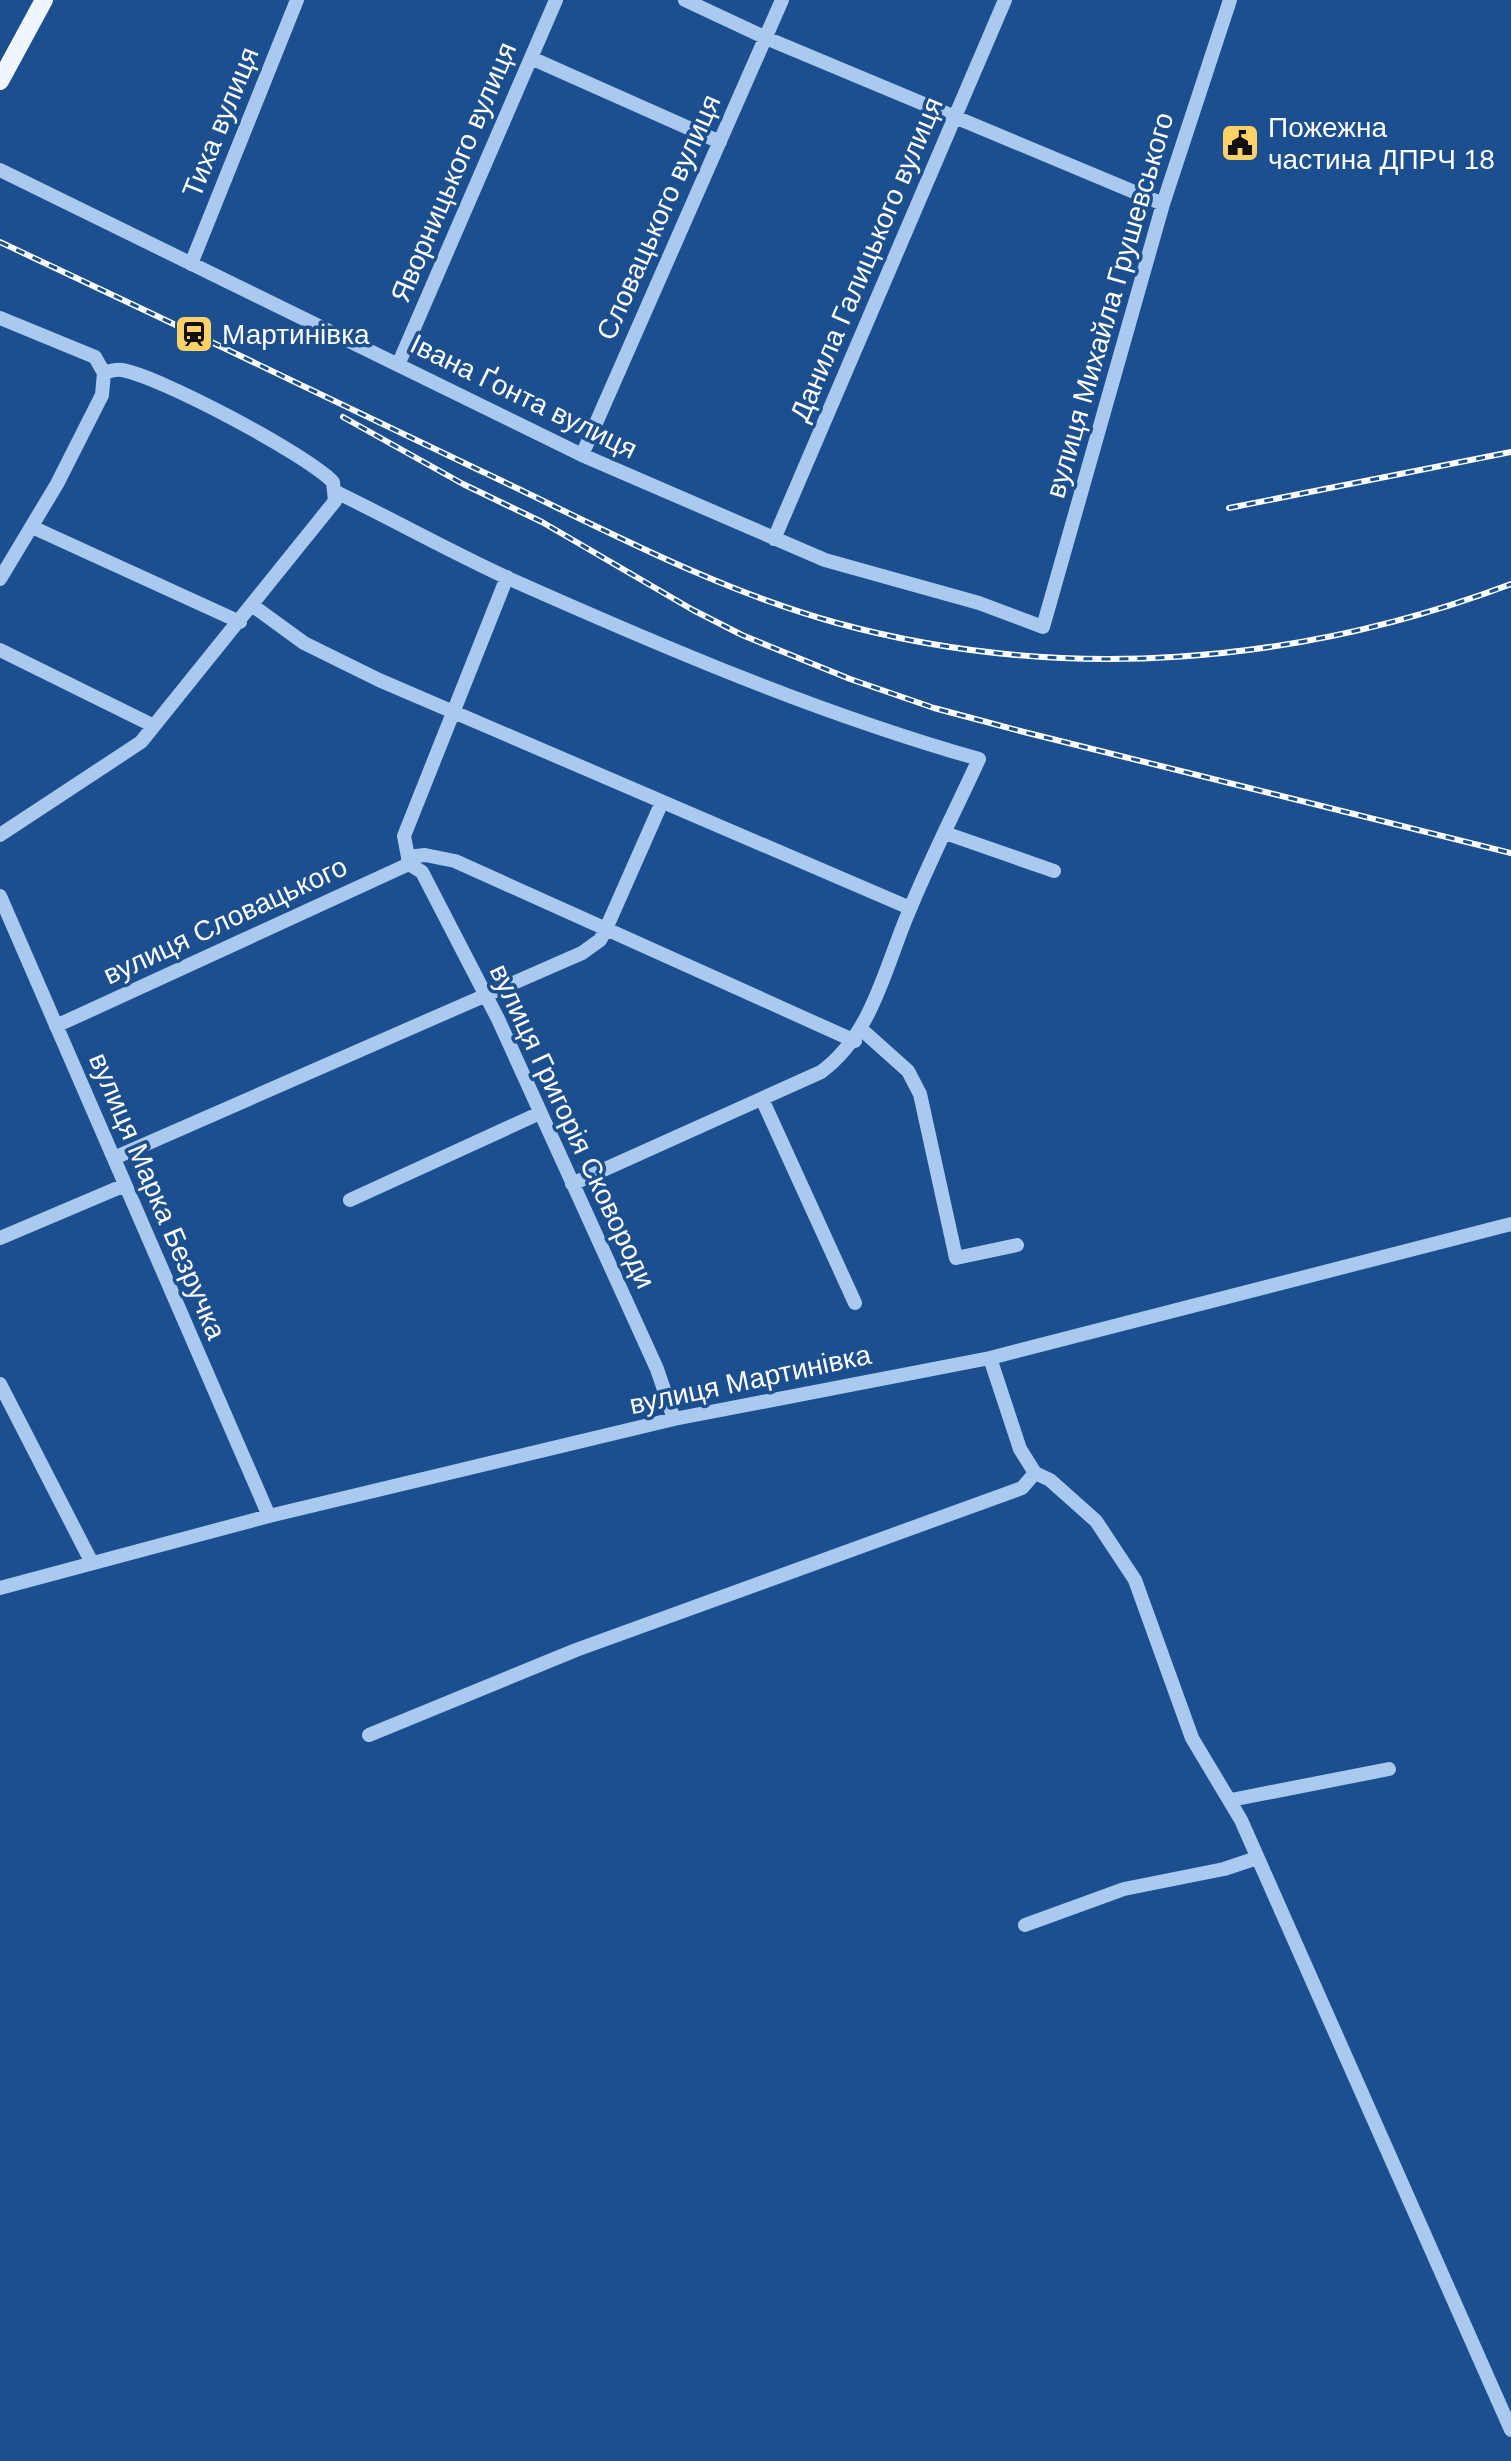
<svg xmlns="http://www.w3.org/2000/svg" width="1511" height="2461" viewBox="0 0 1511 2461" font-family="Arial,sans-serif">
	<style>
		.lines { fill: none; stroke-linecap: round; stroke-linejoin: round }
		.minor { stroke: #a9c9ee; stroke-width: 14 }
		.major { stroke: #f0f6ff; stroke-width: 18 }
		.rail-casing { stroke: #fff; stroke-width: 6 }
		.rail { stroke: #1b4f8f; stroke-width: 3; stroke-dasharray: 9; stroke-linecap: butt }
		.labels { text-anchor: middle; stroke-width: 7; stroke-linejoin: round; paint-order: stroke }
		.street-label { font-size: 28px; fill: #fff; stroke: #1b4f8f }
		.poi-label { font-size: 28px; fill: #fff; stroke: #1b4f8f; text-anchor: start }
	</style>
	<rect width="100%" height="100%" fill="#1b4f8f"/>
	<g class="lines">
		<!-- minor -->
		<path class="minor" d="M685,0L766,38L1163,204
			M531,58L720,142
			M0,170L582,455L825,560L979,603L1043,627L1163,204L1230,0
			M191,264L297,0
			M0,318L95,357L104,373L102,395L57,484L0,579
			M398,365L556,0
			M582,455L782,0
			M336,492C394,520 451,552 510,579C663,647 817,713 979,759C956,809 931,858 910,909C885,966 873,1034 821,1072L572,1184
			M32,527L240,622
			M774,539L1005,0
			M253,606L304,643L379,680L910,908
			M0,650L154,726
			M945,833L1054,871
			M0,835L141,742L335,501L333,482C306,454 159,376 122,370C115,369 110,371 104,373
			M408,857L425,855L455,861L855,1041
			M408,857L404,836L507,577
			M409,864L422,872L498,1019L657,1369L674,1419
			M0,896L269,1516
			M56,1026L409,864L408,858
			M861,1029L908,1071L920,1094L956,1258L1017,1245
			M762,1099L855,1303
			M114,1158L582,953L600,940L605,931L662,802
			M350,1200L540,1113
			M0,1238L125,1185
			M990,1358L1020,1449L1035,1473L1050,1480L1096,1521L1135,1580L1192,1738L1241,1820L1511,2430
			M0,1384L92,1563
			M0,1588L269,1516L674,1419L990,1358L1511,1224
			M369,1735L576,1650L1022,1488L1035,1473
			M1231,1800L1389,1769
			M1025,1925L1124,1889L1224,1869L1257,1858"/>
		<!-- major -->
		<path class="major" d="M0,81L44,0"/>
		<defs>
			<path id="rail" d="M0,242C161,317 321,395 481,471C598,526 713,589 837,623C1061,684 1296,665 1511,584
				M343,417L463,484L542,522L693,610L742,635L850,679L934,708L1024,732L1511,853
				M1229,508L1511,452"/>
		</defs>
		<!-- rail casing -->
		<use href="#rail" class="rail-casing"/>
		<!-- rail -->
		<use href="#rail" class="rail"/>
	</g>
	<!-- icons -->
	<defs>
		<symbol id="civic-square" viewBox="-11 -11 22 22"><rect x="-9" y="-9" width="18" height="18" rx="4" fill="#ffd166" stroke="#1b4f8f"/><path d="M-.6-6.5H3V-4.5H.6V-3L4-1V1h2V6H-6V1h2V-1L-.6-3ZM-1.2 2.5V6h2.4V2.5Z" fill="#111"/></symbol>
		<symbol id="station-square" viewBox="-11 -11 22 22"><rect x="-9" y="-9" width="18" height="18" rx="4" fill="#ffd166" stroke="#1b4f8f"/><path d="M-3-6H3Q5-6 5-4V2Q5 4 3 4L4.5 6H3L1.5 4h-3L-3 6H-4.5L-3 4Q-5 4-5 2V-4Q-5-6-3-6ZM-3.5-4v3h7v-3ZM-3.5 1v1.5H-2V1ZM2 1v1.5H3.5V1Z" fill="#111"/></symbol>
	</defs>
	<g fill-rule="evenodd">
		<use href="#civic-square" x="1218" y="121" width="44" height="44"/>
		<use href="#station-square" x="172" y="312" width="44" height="44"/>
	</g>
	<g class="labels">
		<!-- street labels -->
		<g class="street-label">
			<text transform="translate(220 122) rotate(-68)" y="10">Тиха вулиця</text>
			<text transform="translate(453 172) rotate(-67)" y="10">Яворницького вулиця</text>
			<text transform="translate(658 217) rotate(-66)" y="10">Словацького вулиця</text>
			<text transform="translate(866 259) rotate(-67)" y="10">Данила Галицького вулиця</text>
			<text transform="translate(1109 305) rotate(-74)" y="10">вулиця Михайла Грушевського</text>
			<text transform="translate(524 396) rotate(26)" y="10">Івана Ґонта вулиця</text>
			<text transform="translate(225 920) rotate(-25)" y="10">вулиця Словацького</text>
			<text transform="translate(573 1126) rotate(65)" y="10">вулиця Григорія Сковороди</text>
			<text transform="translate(158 1196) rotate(67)" y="10">вулиця Марка Безручка</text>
			<text transform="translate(750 1379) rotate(-12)" y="10">вулиця Мартинівка</text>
		</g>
		<!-- poi labels -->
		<g class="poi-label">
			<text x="1268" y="137">Пожежна<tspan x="1268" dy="32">частина ДПРЧ 18</tspan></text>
			<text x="222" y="344">Мартинівка</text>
		</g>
	</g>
</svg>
